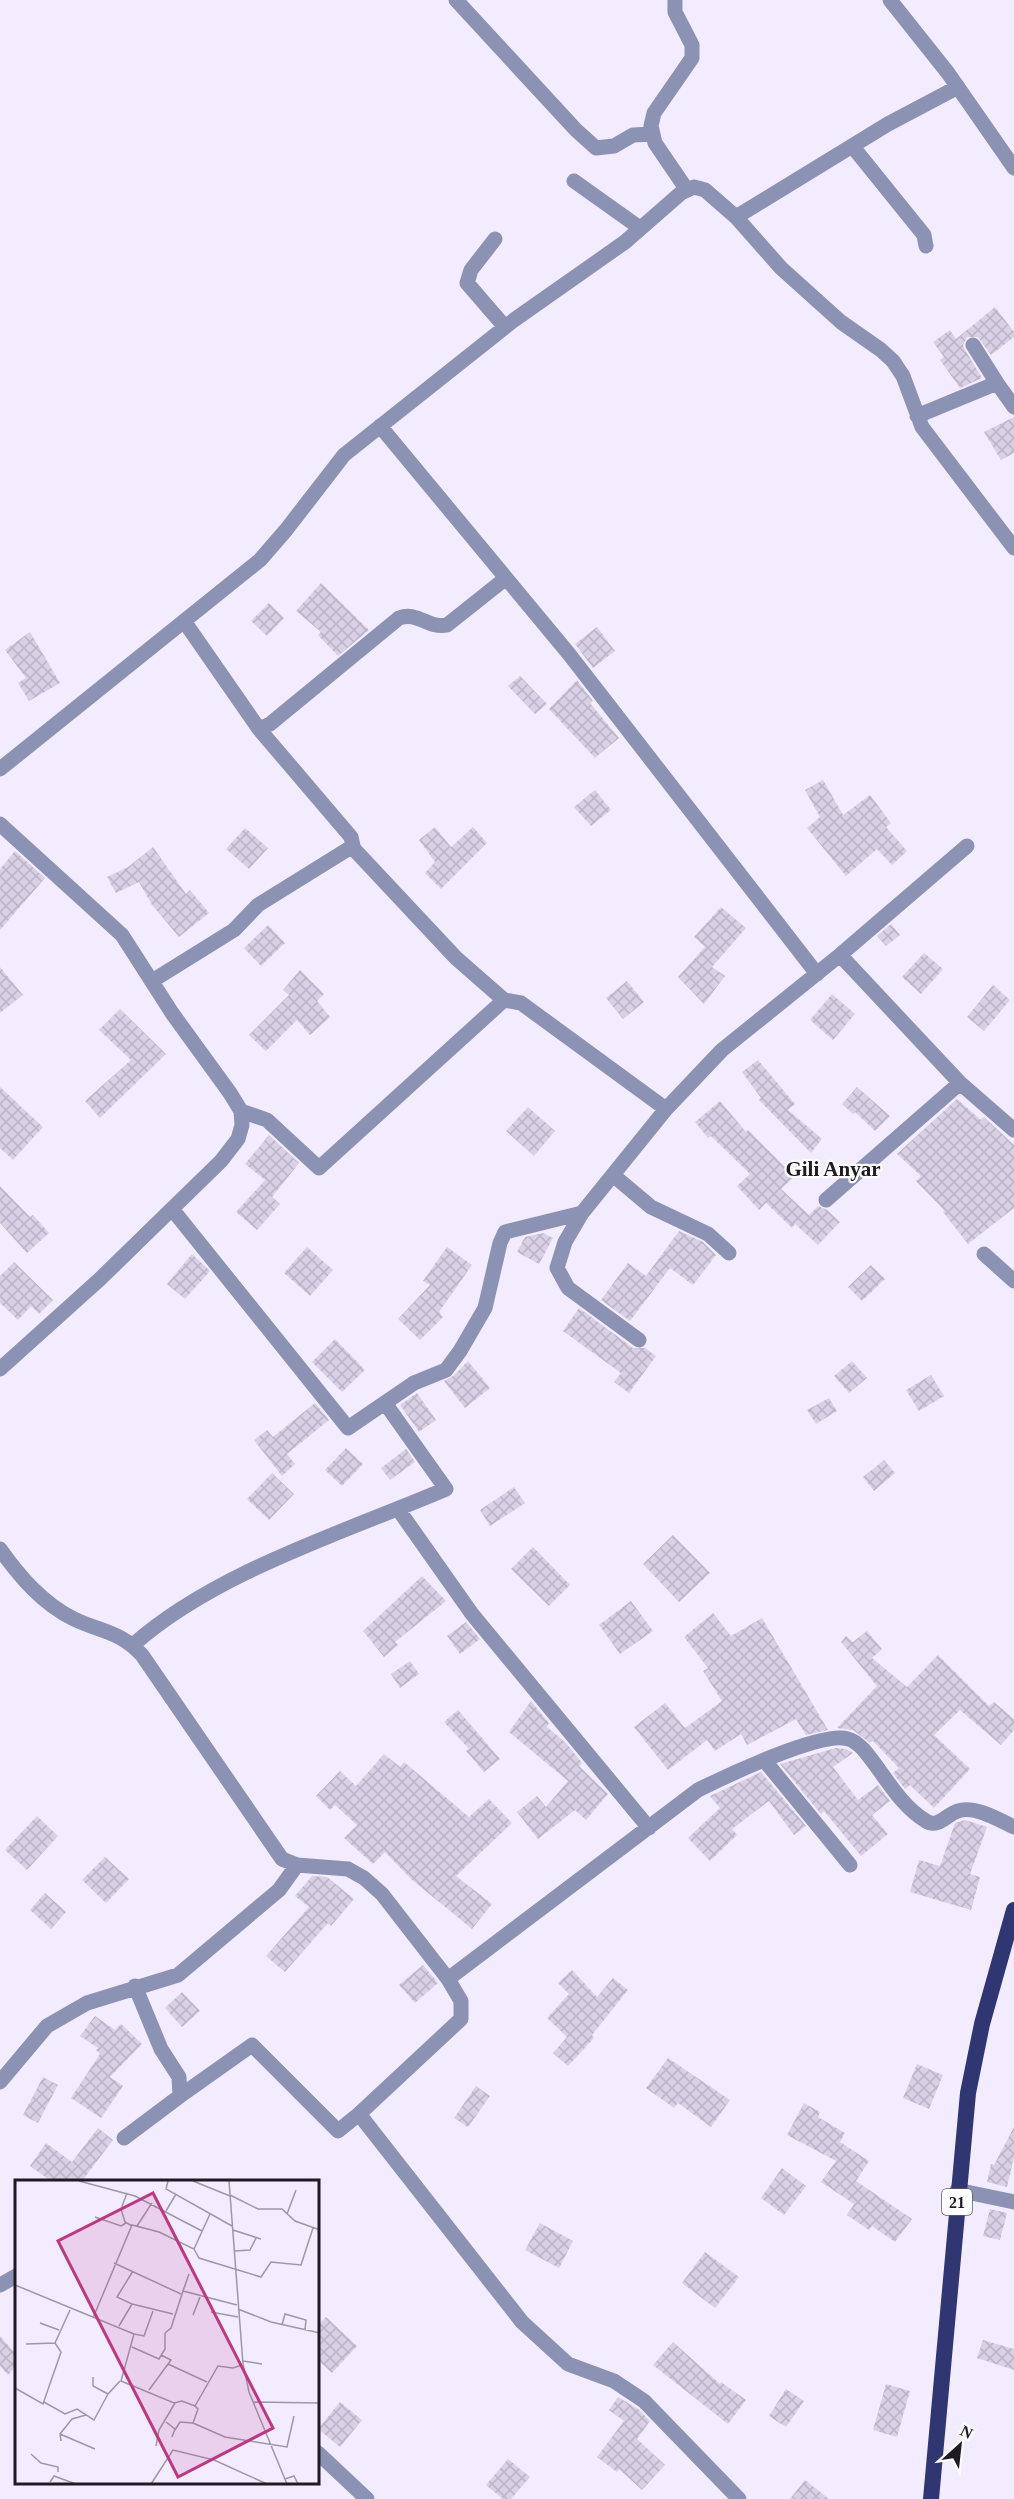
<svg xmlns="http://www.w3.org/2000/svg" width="1014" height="2499" viewBox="0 0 1014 2499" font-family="Georgia,serif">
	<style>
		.building { fill: url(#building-cross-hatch) }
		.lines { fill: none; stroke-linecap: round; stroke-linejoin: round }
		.minor { stroke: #8b92b3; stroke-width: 15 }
		.trunk { stroke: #303672; stroke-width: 16 }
		.labels { text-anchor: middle; stroke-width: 4.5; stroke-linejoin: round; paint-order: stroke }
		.shield { fill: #fdfdfd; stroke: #615f64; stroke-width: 1.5 }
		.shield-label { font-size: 16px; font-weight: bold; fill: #1e1b23 }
		.quarter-label { font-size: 21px; font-weight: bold; fill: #1e1b23; stroke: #fdfdfd }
		.inset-road { fill: none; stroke: #9e98a6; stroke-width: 1.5 }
		.view { fill: #bb3983; fill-opacity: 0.15; stroke: #bb3983; stroke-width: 3 }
		.inset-edge { fill: none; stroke: #1e1b23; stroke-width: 3 }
	</style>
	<defs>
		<pattern id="building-cross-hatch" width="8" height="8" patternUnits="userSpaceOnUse" patternTransform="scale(1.5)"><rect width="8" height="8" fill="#d9d0e6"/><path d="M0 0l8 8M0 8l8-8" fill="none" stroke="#bab2c5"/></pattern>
	</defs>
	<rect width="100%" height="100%" fill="#f3ebfe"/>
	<!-- building -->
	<path class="building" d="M995,307L1014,332V337L991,355L978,337H967L963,345L965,350L982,378L960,388L940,360L944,357L933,342L950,330L956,339Z
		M1014,417V453L1001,460L984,432Z
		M321,583L369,630L338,656L318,635L321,632L296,611Z
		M269,603L284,618L267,636L251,621Z
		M597,627L615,651L593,668L575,644Z
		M30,632L60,683L29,701L18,683L26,678L5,650Z
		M520,676L547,704L535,714L508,686Z
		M577,680L593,701L590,703L619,738L595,758L549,709Z
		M823,780L843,815L870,795L891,823L886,827L907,851L892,865L877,849L846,876L807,828L820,817L805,790Z
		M595,790L611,810L591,826L574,807Z
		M435,827L451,847L473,827L487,843L441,889L425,873L435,862L419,840Z
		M245,828L268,848L249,869L226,849Z
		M153,847L186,894L190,890L209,913L179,937L152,905L139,882L116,893L107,877L128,867Z
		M15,851L45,878L0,930V869Z
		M721,907L746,928L712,967L725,976L704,1004L678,977L705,947L694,937Z
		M891,924L900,935L886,946L877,936Z
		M268,925L285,943L261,966L244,948Z
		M924,953L943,969L921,994L902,977Z
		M0,967L23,995L0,1013Z
		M300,970L324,994L317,1001L330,1017L310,1035L297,1020L266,1051L249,1035L289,995L283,990Z
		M627,981L644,1002L623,1019L606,998Z
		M993,985L1010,1000L984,1031L967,1017Z
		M832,994L855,1014L833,1040L810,1020Z
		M120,1009L166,1054L100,1118L85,1101L131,1060L99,1030Z
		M758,1060L795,1104L788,1110L822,1139L811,1153L759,1100L761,1098L742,1072Z
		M0,1087L43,1127L13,1160L0,1148Z
		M857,1087L890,1116L875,1131L855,1112L853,1114L842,1104Z
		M957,1099L981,1120L984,1117L1014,1145V1208L968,1244L943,1212L944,1210L916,1181L921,1176L897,1154Z
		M720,1101L746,1132L748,1130L792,1174L794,1177L781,1189L809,1215L818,1206L827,1210L840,1222L818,1245L795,1224L792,1228L766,1203L759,1210L737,1186L750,1174L711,1136L708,1138L695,1122Z
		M528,1107L555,1131L534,1156L506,1131Z
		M269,1135L299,1163L272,1197L280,1204L257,1230L236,1212L265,1180L245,1164Z
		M0,1186L30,1217L33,1215L49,1233L27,1253L0,1223Z
		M679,1231L703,1242L716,1255L693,1285L670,1268L630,1321L601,1300L628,1263L646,1276Z
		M543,1233L553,1238L539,1264L517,1252L525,1237Z
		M307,1247L333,1270L310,1296L284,1273Z
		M447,1247L472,1265L439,1312L443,1317L420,1340L398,1319L430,1285L423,1281Z
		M192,1254L210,1271L185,1299L167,1284Z
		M14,1262L53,1300L39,1314L31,1306L18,1320L0,1303V1276Z
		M871,1265L885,1279L862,1301L848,1287Z
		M579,1308L633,1348H645L656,1356L629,1393L614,1382L621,1373L563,1331Z
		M335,1339L365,1370L342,1392L312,1362Z
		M468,1361L490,1388L465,1408L444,1381L453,1376Z
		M852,1361L867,1378L849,1393L834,1376Z
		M931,1375L944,1396L919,1411L906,1390Z
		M417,1393L436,1420L419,1432L400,1405Z
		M829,1398L837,1411L816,1424L807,1410Z
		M315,1403L329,1420L287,1454L295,1464L282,1476L254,1440L267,1430L273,1437Z
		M346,1448L363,1464L342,1486L325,1470Z
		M406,1449L415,1462L390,1480L381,1468Z
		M884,1460L895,1473L874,1491L863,1477Z
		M272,1473L294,1494L269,1520L247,1499Z
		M514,1487L525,1503L490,1526L480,1510Z
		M673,1535L710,1573L679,1602L643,1564Z
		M533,1547L570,1585L549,1606L511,1569Z
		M422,1576L446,1601L395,1642L398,1645L384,1657L363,1631Z
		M631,1601L653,1631L620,1654L599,1625Z
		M713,1613L731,1636L762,1618L828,1730L806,1735L796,1719L747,1745L741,1734L715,1751L707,1740L668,1770L634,1727L665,1703L685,1728L722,1701L703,1671L708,1668L684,1637Z
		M466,1622L480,1639L460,1654L447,1636Z
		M867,1631L882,1649L872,1658L907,1687L938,1655L989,1706L994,1702L1014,1719V1730L1001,1745L960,1710L934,1735L970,1769L934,1808L910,1785L905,1789L893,1773L899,1768L873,1741L870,1743L853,1730L837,1728L877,1686L841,1642L846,1636L853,1642Z
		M410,1661L419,1674L400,1688L391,1674Z
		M531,1701L549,1723L547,1727L566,1743L582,1763L579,1766L608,1794L586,1820L575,1810L538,1839L517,1812L537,1796L546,1807L568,1781L509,1732Z
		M458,1710L500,1759L484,1772L466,1751L469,1749L444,1722Z
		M836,1748L846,1749L853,1753L833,1767L858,1800L878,1785L890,1801L872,1815L888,1834L861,1856L824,1811L821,1814L780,1764Z
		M384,1754L400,1767L404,1762L469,1817L489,1799L512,1823L456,1876L492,1904L472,1929L411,1879L385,1852L373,1864L344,1838L357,1825L335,1805L330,1810L316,1796L340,1771L356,1786Z
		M761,1772L806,1826L794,1835L769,1801L732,1829L737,1835L710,1861L688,1838L720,1808L710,1796Z
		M37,1816L58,1836L27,1870L5,1850Z
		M965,1820L987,1827L970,1874L980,1877L971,1910L910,1892L919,1860L940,1866L955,1823Z
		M105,1857L129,1879L106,1903L82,1880Z
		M312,1876L327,1877L354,1899L331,1926L328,1923L285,1972L266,1956L309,1907L295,1896Z
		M45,1893L66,1912L51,1929L30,1910Z
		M423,1965L438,1983L415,2003L399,1985Z
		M572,1970L597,1997L613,1978L628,1990L592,2035L594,2038L568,2066L553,2053L567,2037L547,2018L569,1994L558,1983Z
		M182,1992L200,2011L182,2027L165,2008Z
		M95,2016L115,2030L121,2024L142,2044L110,2077L123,2086L101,2118L71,2098L100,2054L96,2050L98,2048L80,2036Z
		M668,2058L730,2100L711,2127L678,2103L674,2108L646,2088Z
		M917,2064L943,2075L929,2109L903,2098Z
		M43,2077L58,2085L38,2123L23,2115Z
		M476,2086L490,2096L468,2127L454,2118Z
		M804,2103L820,2112L818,2117L845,2133L840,2142L869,2161L856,2181L912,2219L895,2242L872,2226L869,2230L847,2215L854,2204L821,2182L836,2161L787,2135Z
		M1014,2127V2157L1007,2187L987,2182L991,2164L994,2165Z
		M98,2128L113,2140L82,2181H51L30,2166L46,2143L72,2162Z
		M782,2168L806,2186L784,2215L761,2198Z
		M990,2209L1007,2213L1000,2240L983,2236Z
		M540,2223L573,2241L559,2268L525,2250Z
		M705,2252L739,2277L715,2308L682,2283Z
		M326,2317L357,2346L332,2373L318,2360V2325Z
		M0,2336L16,2354V2366L8,2375L0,2366Z
		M983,2340L1014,2349V2370L977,2358Z
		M673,2342L720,2384L721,2382L746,2400L728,2424L653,2365Z
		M886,2384L910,2391L897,2437L873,2430Z
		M786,2389L804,2401L786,2427L769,2416Z
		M618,2397L638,2409L650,2421L637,2439L665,2465L642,2490L619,2469L617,2472L597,2457L624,2421L609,2410Z
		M340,2402L362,2420L340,2447L318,2429Z
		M508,2459L530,2477L511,2499H503L486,2485Z
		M805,2480L829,2499H790Z"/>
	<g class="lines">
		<!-- minor -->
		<path class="minor" d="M456,0L576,130L596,148L614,146L633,135L653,134
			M675,0V12L692,45V58L654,113L651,126L655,143L687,190
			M890,0L948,73L1014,168
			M853,147L924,235L926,246
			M574,181L640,228
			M736,217L888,124L958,87
			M495,239L471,270L467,283L505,327
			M997,383L1014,407
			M917,416L997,383L973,345
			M380,426L569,654L817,974
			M184,621L259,729
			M0,769L260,560L286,530L344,455L514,320L625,242L681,193L694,187L705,190L736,217L781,268L841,322L881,350L893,361L903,376L922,427L1014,548
			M0,824L122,935L172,1013L230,1093L241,1111L242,1125L238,1139L221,1161L100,1279L0,1369
			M352,847L456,958L504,1000L521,1003L666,1109
			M840,955L967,846
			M152,981L234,930L258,905L353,846L351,837L259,729L270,724L399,618C418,611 428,629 447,625L506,578
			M241,1111L267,1120L319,1168L504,1000
			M613,1175L651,1207L708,1234L729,1253
			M826,1200L960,1083
			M172,1209L348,1428L414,1383L446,1370L460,1351L485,1308L500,1243L505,1232L582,1213L666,1109L722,1050L840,955L960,1083L1014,1130
			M582,1213L565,1242L557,1268L568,1288L639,1340
			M984,1254L1014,1281
			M398,1509L472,1614L649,1828
			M0,1549C20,1577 43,1604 74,1619C101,1632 120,1631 142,1655L282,1859L297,1865L348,1869L364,1878L382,1894L448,1979L461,2001V2019L359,2114L522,2322L568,2364L614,2381L644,2401L739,2499
			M133,1645C215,1572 345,1532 446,1489L385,1403
			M765,1761L850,1865
			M448,1979L698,1790C724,1777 823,1730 848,1739C853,1740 860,1746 863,1749C884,1773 898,1804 926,1821C938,1829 947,1814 958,1811C974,1805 999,1820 1014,1827
			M0,2082L47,2026L87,2003L178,1975L279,1890L297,1865
			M180,2096L252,2045L338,2131L359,2114
			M124,2138L180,2096L179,2077L161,2049L135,1986
			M957,2190L1014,2202
			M0,2285L16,2276
			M318,2453L367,2499"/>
		<!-- trunk -->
		<path class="trunk" d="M931,2499L968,2093L982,2024L1014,1910"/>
	</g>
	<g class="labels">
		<!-- shield labels -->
		<rect class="shield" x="942" y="2189" width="30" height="26" rx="4.5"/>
		<g class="shield-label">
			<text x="957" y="2208">21</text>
		</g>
		<!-- quarter labels -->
		<g class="quarter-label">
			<text x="833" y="1176">Gili Anyar</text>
		</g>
	</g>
	<!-- overview -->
	<g transform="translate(15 2180)">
		<rect width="304" height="304" fill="#f3ebfe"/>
		<path class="inset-road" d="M64,1L120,16L187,51M153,1L151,9L217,46M178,1L215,16M214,1L228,184L234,212L272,304M112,13L106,29L110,42L117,46M215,15L243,29H267L280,41L305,50M151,31L161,14M272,34L281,10M80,37L106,46L111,43M122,46L137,23M218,50L246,59M179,69L195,34M220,71L235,70L241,58M99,83L166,114M0,105L119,154L106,201L159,223L167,221L180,226L183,229L178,243L210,257L272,267L279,236M168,111L174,94M117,124L158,134M223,129L256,142L305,153M196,132L223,137M178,135L185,117M78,138L117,45L144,52L179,69L184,78L246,97L256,82L286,85L298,48M25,143L44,150M267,145L270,134L291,140L290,150M104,146L117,124L102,117L118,91M119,154L129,156L138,131M11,164L40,163L55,130M117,167L144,179L150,169V153L156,148L168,111L222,125M228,181L247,184M153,184L192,202M78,197V206L93,214L105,201M0,208L28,224L46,172L40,163M134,210L156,180L146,175M29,222L50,234L62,229L79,240L93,214M238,222L305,223M180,226L203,186L218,188L227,185M151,242L160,249L157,257M160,250L165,242L178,243M45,254L80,269M46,261L45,254L57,239L71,235M141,266L144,250L160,223M16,274L26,283L43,287V292M270,299L279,296L283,304M35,302L39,296L61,304M136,304L158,270L199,280L252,304"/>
		<path class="view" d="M138,13L258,248L163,297L43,61Z"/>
		<rect width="304" height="304" class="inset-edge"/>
	</g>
	<!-- north arrow -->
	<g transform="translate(960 2445) rotate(27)" stroke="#fdfdfd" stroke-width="4.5" paint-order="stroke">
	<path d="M0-4.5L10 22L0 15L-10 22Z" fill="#1e1b23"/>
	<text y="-9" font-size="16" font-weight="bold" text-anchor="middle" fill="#1e1b23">N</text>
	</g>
</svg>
